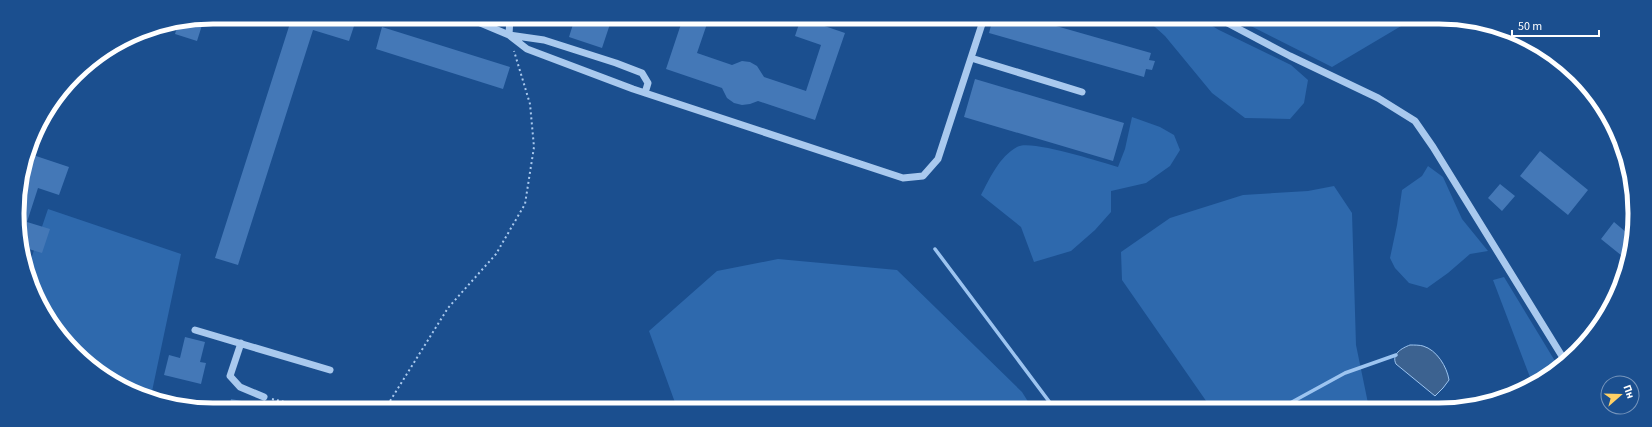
<svg xmlns="http://www.w3.org/2000/svg" width="1652" height="427" viewBox="0 0 1652 427" font-family="'Source Sans 3',sans-serif">
	<style>
		.green { fill: #2e69ad }
		.water { fill: #3c6290; stroke: #9cc4f0 }
		.lines { fill: none; stroke-linecap: round; stroke-linejoin: round }
		.stream { stroke: #9cc4f0; stroke-width: 3.5 }
		.building { fill: #4478b7 }
		.path { stroke: #a9c9ee; stroke-width: 2; stroke-dasharray: 2 3; stroke-linecap: butt }
		.minor { stroke: #a9c9ee; stroke-width: 7 }
		.rim { fill: none; stroke: #fff; stroke-width: 5 }
	</style>
	<rect width="100%" height="100%" fill="#1b4f8f"/>
	<!-- green -->
	<path class="green" d="M1145,18H1199L1219,30L1291,65L1308,80L1304,103L1290,119L1245,118L1212,93L1165,36Z
		M1235,18L1413,19L1332,67Z
		M1132,117L1160,127L1174,135L1180,150L1170,166L1146,183L1111,191V212L1095,230L1071,251L1034,262L1021,227L981,195C990,178 999,157 1017,147C1030,139 1100,162 1118,167L1125,149Z
		M1428,166L1443,177L1462,219L1488,251L1470,254L1448,273L1427,288L1409,283L1395,268L1390,258L1397,225L1402,190L1422,176Z
		M1334,186L1352,213L1356,345L1369,408H1211L1122,280L1121,252L1170,218L1243,195L1308,191Z
		M48,209L181,254L151,396L115,384L58,333L27,271Z
		M778,259L897,270L1022,392L1032,408H677L649,331L717,271Z
		M1504,277L1558,366L1533,385L1493,280Z"/>
	<!-- water -->
	<path class="water" d="M1410,345C1414,345 1420,345 1423,346C1437,350 1447,367 1449,380L1443,388L1435,396L1396,364C1391,354 1402,348 1410,345Z"/>
	<g class="lines">
		<!-- stream -->
		<path class="stream" d="M935,249L1054,408
			M1281,408L1345,373L1396,355"/>
	</g>
	<!-- building -->
	<path class="building" d="M292,17H357L349,41L313,30L238,265L215,258Z
		M575,18H612L602,48L569,37Z
		M683,18H709L697,53L732,65L742,61L750,62L757,66L764,77L806,91L821,45L795,36L801,18L845,33L815,120L758,101L750,104L742,105L734,103L727,98L722,88L666,69Z
		M993,18H1028L1151,53L1149,60L1155,61L1152,70L1146,69L1144,77L989,33Z
		M204,19L197,41L175,34L178,24Z
		M382,27L510,67L503,89L376,49Z
		M975,79L1124,123L1113,161L964,117Z
		M1540,151L1588,190L1568,215L1520,176Z
		M30,154L69,167L59,195L38,188L27,222L50,229L42,253L22,247L17,200Z
		M1500,184L1515,196L1502,211L1488,198Z
		M1614,222L1633,238L1627,260L1601,239Z
		M185,337L205,342L200,362L206,363L201,384L164,375L169,355L180,358Z
		M231,399L257,404L256,408H229Z"/>
	<g class="lines">
		<!-- path -->
		<path class="path" d="M272,399L311,408
			M383,408L390,401L448,308L496,254L525,204L534,147L530,104L514,51"/>
		<!-- minor -->
		<path class="minor" d="M466,17L509,35L544,40L616,63L642,73L648,83L645,93
			M510,17L509,35L527,49L633,89L903,178L923,176L938,159L983,21
			M1218,18L1290,56L1378,98L1415,121L1433,147L1565,361
			M971,58L1082,92
			M195,330L330,370
			M241,343L230,376L240,387L264,397"/>
	</g>
	<!-- crop -->
	<path d="M0 0H1652V427H0ZM213 24H1439A189 189 0 0 1 1628 213V214A189 189 0 0 1 1439 403H213A189 189 0 0 1 24 214V213A189 189 0 0 1 213 24Z" fill="#1b4f8f" fill-rule="evenodd"/>
	<path class="rim" d="M213 24H1439A189 189 0 0 1 1628 213V214A189 189 0 0 1 1439 403H213A189 189 0 0 1 24 214V213A189 189 0 0 1 213 24Z"/>
	<!-- north arrow -->
	<g transform="translate(1620 395) rotate(70)"><circle r="19" fill="#1b4f8f" stroke="#7695bc"/>
	<path d="M0-3L7 15L0 10L-7 15Z" fill="#ffd166"/>
	<text y="-6" font-size="11" font-weight="bold" text-anchor="middle" fill="#ffffff">Пн</text>
	</g>
	<!-- scale -->
	<path d="M1512 30v6h87v-6" fill="none" stroke="#ffffff" stroke-width="2"/>
	<text x="1518" y="30" font-size="12" fill="#ffffff" stroke="#1b4f8f" stroke-width="3" paint-order="stroke">50 m</text>
</svg>
